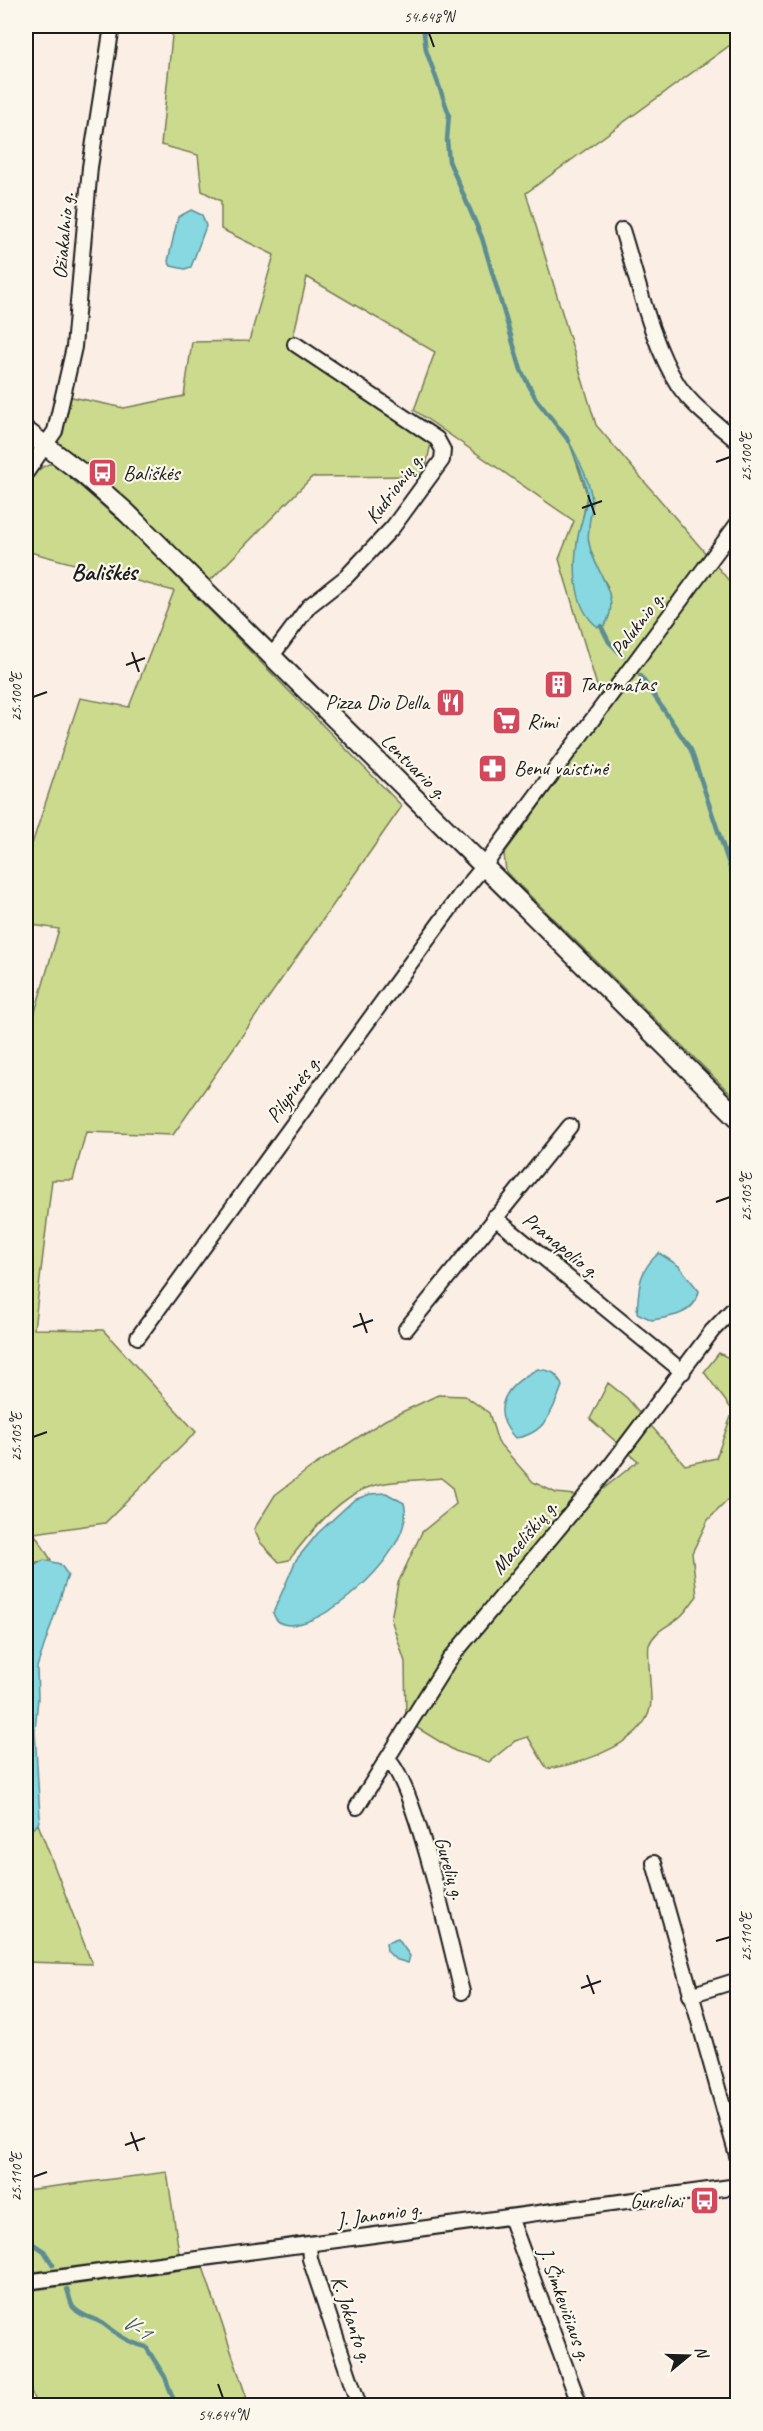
<svg xmlns="http://www.w3.org/2000/svg" width="763" height="2431" viewBox="0 0 763 2431" font-family="Caveat,sans-serif">
	<style>
		.green { fill: #ccda8e; stroke: #747b55; stroke-width: 1.5; fill-rule: evenodd }
		.water { fill: #87d8e1; stroke: #5c8d92; stroke-width: 1.5 }
		.lines { fill: none; stroke-linecap: round; stroke-linejoin: round }
		.stream { stroke: #5c8d92; stroke-width: 4.5 }
		.minor-casing { stroke: #1c1c1c; stroke-width: 18 }
		.secondary-casing { stroke: #1c1c1c; stroke-width: 22 }
		.minor { stroke: #fbf7ec; stroke-width: 14 }
		.secondary { stroke: #fbf7ec; stroke-width: 18 }
		.ticks { fill: none; stroke: #1c1c1c; stroke-width: 2 }
		.labels { text-anchor: middle; stroke-width: 4.5; stroke-linejoin: round; paint-order: stroke }
		.street-label { font-size: 21px; fill: #1c1c1c; stroke: #fbf7ec }
		.poi-label { font-size: 21px; fill: #1c1c1c; stroke: #fbf7ec; text-anchor: start }
		.water-label { font-size: 22px; font-style: italic; fill: #415e61; stroke: #fbf7ec }
		.quarter-label { font-size: 24px; font-weight: bold; fill: #1c1c1c; stroke: #fbf7ec }
		.neatline { fill: none; stroke: #1c1c1c; stroke-width: 2 }
		.ticks-label { font-size: 15px; text-anchor: middle; fill: #1c1c1c }
	</style>
	<rect width="100%" height="100%" fill="#fbeee5"/>
	<filter id="ink" filterUnits="userSpaceOnUse"><feTurbulence type="fractalNoise" baseFrequency=".0167" numOctaves="2"/><feDisplacementMap in="SourceGraphic" scale="12" xChannelSelector="R" yChannelSelector="G"/><feConvolveMatrix kernelMatrix="1 2 1 2 8 2 1 2 1" color-interpolation-filters="sRGB"/></filter>
	<g filter="url(#ink)">
		<!-- green -->
		<path class="green" d="M173,26H737V40L526,193L596,425L737,590V1100L506,872L504,854L612,705L600,696L559,559L574,521L414,410L435,352L307,277L291,346L431,443L424,476L312,477L208,583L137,508L55,445L67,396L124,408L184,396L192,342L249,341L274,255L221,229V201L202,191L198,155L161,145ZM571,446L591,496L588,539L592,561L608,587L575,565L587,494Z
			M49,464H55L136,535L402,806L173,1135L86,1132L73,1180H52L34,1329L103,1330L196,1432L105,1523L34,1533L51,1560L37,1562L26,1570V1043L59,929L26,924V853H29L80,698L129,707L174,591L26,551C26,523 16,476 49,464Z
			M719,1353L737,1362V1491L708,1520L692,1553L697,1596C692,1602 688,1609 682,1615C671,1626 656,1628 649,1645C647,1650 651,1690 651,1700C651,1742 581,1764 547,1769L528,1737L515,1741L489,1762L455,1751L406,1721L405,1662L391,1619L398,1583L422,1532L456,1504L452,1487L441,1478C416,1481 381,1479 358,1492C330,1507 309,1535 289,1560L279,1562L260,1542L254,1529L275,1495L310,1468L385,1420L438,1395L465,1396L489,1413L498,1442L533,1482L556,1493L593,1497L638,1461L590,1419L608,1383L627,1398L685,1465L716,1458L733,1411L704,1372Z
			M38,1824L92,1964L26,1962V1834Z
			M167,2172L179,2253L26,2273V2190Z
			M203,2267L249,2405H36L26,2377V2291Z"/>
		<!-- water -->
		<path class="water" d="M191,210L202,215L206,226L191,267L185,269L171,266L168,261L178,217Z
			M569,441C578,459 591,482 592,502C592,515 586,530 589,543C594,572 623,596 605,625L598,627C571,607 573,561 579,531C582,520 587,506 587,494C586,477 574,458 569,441Z
			M659,1253L679,1266L699,1291C695,1314 672,1317 652,1320L637,1313C639,1287 638,1271 659,1253Z
			M538,1369C552,1371 557,1372 562,1386C553,1411 544,1435 515,1438C487,1408 508,1384 538,1369Z
			M386,1493L404,1503C420,1556 288,1660 273,1613L296,1560L318,1533L354,1500L370,1494Z
			M44,1560L60,1564L68,1575L37,1667L38,1698L35,1731L40,1817L38,1824L26,1834V1570Z
			M398,1939L410,1956L408,1963L395,1959L387,1951L386,1943Z"/>
		<g class="lines">
			<!-- stream -->
			<path class="stream" d="M423,26L426,50L449,114L447,140L449,161L482,238L521,370L536,399L569,441
				M601,626L609,642L623,656
				M640,675L691,750L738,891
				M26,2239L44,2251L53,2265
				M67,2289C69,2294 70,2302 73,2307C82,2318 96,2318 105,2325C119,2336 128,2342 146,2347L165,2377L176,2406"/>
			<defs>
				<path id="minor" d="M622,230C637,277 651,343 678,385C693,407 717,424 738,442
					M26,473L55,431L74,347L90,167L112,26
					M271,657L309,606L346,577L393,527L442,460L443,450L437,439L295,344
					M494,1217L683,1372
					M406,1329L570,1126
					M138,1337L460,895L484,866L738,523
					M388,1760C415,1783 451,1948 462,1992
					M357,1807L449,1660L608,1469L712,1331L738,1304
					M654,1863L738,2159
					M690,1995L738,1980
					M510,2217L580,2406
					M309,2245L310,2259L359,2406
					M26,2282L738,2186"/>
				<path id="secondary" d="M26,431L83,474L126,512L738,1118"/>
			</defs>
			<!-- minor casing -->
			<use href="#minor" class="minor-casing"/>
			<!-- secondary casing -->
			<use href="#secondary" class="secondary-casing"/>
			<!-- minor -->
			<use href="#minor" class="minor"/>
			<!-- secondary -->
			<use href="#secondary" class="secondary"/>
		</g>
	</g>
	<!-- ticks -->
	<path class="ticks" d="M429,33L434,47M716,462L730,457M588,495L595,515M582,508L602,501M132,652L139,672M126,665L145,658M33,697L47,692M716,1202L730,1197M360,1313L367,1333M353,1327L373,1320M33,1437L47,1432M716,1941L730,1937M587,1975L594,1994M581,1988L601,1981M131,2132L138,2151M125,2145L145,2138M33,2177L47,2172M218,2384L223,2398"/>
	<!-- icons -->
	<defs>
		<symbol id="bus-square" viewBox="-11 -11 22 22"><rect x="-9" y="-9" width="18" height="18" rx="4" fill="#d1495b" stroke="#fbf7ec"/><path d="M-5-6H5V4H4V6H2V4H-2V6H-4V4H-5ZM-3.5-4V0h7V-4ZM-3.5 1.2v1.5H-2V1.2ZM2 1.2v1.5H3.5V1.2Z" fill="#fff"/></symbol>
		<symbol id="building-square" viewBox="-11 -11 22 22"><rect x="-9" y="-9" width="18" height="18" rx="4" fill="#d1495b" stroke="#fbf7ec"/><path d="M-4-6H4V6H1V3H-1V6H-4ZM-2.5-4.3h1.7v1.8h-1.7ZM.8-4.3h1.7v1.8H.8ZM-2.5-1h1.7V.8h-1.7ZM.8-1h1.7V.8H.8Z" fill="#fff"/></symbol>
		<symbol id="restaurant-square" viewBox="-11 -11 22 22"><rect x="-9" y="-9" width="18" height="18" rx="4" fill="#d1495b" stroke="#fbf7ec"/><path d="M-5-6h1v4h1v-4h1v4h1v-4h1v5L-1.5 .5V6h-2V.5L-5-1ZM5-6V6H3V1.5H1.5Q1.5-4 5-6Z" fill="#fff"/></symbol>
		<symbol id="supermarket-square" viewBox="-11 -11 22 22"><rect x="-9" y="-9" width="18" height="18" rx="4" fill="#d1495b" stroke="#fbf7ec"/><path d="M-6-5.5h2.5l.6 2H6L4.5 2H-2.5L-4.4-4H-6ZM-1.5 3.2a1.3 1.3 0 1 0 .1 0ZM3 3.2a1.3 1.3 0 1 0 .1 0Z" fill="#fff"/></symbol>
		<symbol id="pharmacy-square" viewBox="-11 -11 22 22"><rect x="-9" y="-9" width="18" height="18" rx="4" fill="#d1495b" stroke="#fbf7ec"/><path d="M-2-6h4v4h4v4h-4v4h-4v-4h-4v-4h4Z" fill="#fff"/></symbol>
	</defs>
	<g fill-rule="evenodd">
		<use href="#bus-square" x="86" y="456" width="33" height="33"/>
		<use href="#building-square" x="542" y="668" width="33" height="33"/>
		<use href="#restaurant-square" x="434" y="686" width="33" height="33"/>
		<use href="#supermarket-square" x="490" y="704" width="33" height="33"/>
		<use href="#pharmacy-square" x="476" y="752" width="33" height="33"/>
		<use href="#bus-square" x="688" y="2184" width="33" height="33"/>
	</g>
	<g class="labels">
		<!-- street labels -->
		<g class="street-label">
			<text transform="translate(63 236) rotate(-85)" y="7">Ožiakalnio g.</text>
			<text transform="translate(394 488) rotate(-53)" y="7">Kudrionių g.</text>
			<text transform="translate(637 624) rotate(-53)" y="7">Paluknio g.</text>
			<text transform="translate(414 766) rotate(45)" y="7">Lentvario g.</text>
			<text transform="translate(293 1089) rotate(-54)" y="7">Pilypinės g.</text>
			<text transform="translate(561 1245) rotate(39)" y="7">Pranapolio g.</text>
			<text transform="translate(524 1537) rotate(-50)" y="7">Maceliškių g.</text>
			<text transform="translate(450 1868) rotate(74)" y="7">Gurelių g.</text>
			<text transform="translate(379 2214) rotate(-8)" y="7">J. Janonio g.</text>
			<text transform="translate(565 2304) rotate(70)" y="7">J. Šimkevičiaus g.</text>
			<text transform="translate(352 2319) rotate(71)" y="7">K. Jokanto g.</text>
		</g>
		<!-- poi labels -->
		<g class="poi-label">
			<text x="123" y="480">Bališkės</text>
			<text x="579" y="691">Taromatas</text>
			<text x="429" y="709" text-anchor="end">Pizza Dio Della</text>
			<text x="527" y="728">Rimi</text>
			<text x="514" y="775">Benu vaistinė</text>
			<text x="683" y="2208" text-anchor="end">Gureliai</text>
		</g>
		<!-- water labels -->
		<g class="water-label">
			<text transform="translate(137 2326) rotate(32)" y="8">V-1</text>
		</g>
		<!-- quarter labels -->
		<g class="quarter-label">
			<text x="104" y="580">Bališkės</text>
		</g>
	</g>
	<!-- margin -->
	<rect width="763" height="2431" fill="none" stroke="#fbf7ec" stroke-width="66"/>
	<!-- north arrow -->
	<g transform="translate(688 2356) rotate(71)" stroke="#fbf7ec" stroke-width="4.5" paint-order="stroke">
	<path d="M0-4.5L10 22L0 15L-10 22Z" fill="#1c1c1c"/>
	<text y="-9" font-size="16" font-weight="bold" text-anchor="middle" fill="#1c1c1c">N</text>
	</g>
	<rect x="33" y="33" width="697" height="2365" class="neatline"/>
	<g class="ticks-label">
		<text x="429" y="22">54.648°N</text>
		<text transform="translate(746 457) rotate(-90)" y="5">25.100°E</text>
		<text transform="translate(16 697) rotate(-90)" y="5">25.100°E</text>
		<text transform="translate(746 1197) rotate(-90)" y="5">25.105°E</text>
		<text transform="translate(16 1437) rotate(-90)" y="5">25.105°E</text>
		<text transform="translate(746 1937) rotate(-90)" y="5">25.110°E</text>
		<text transform="translate(16 2177) rotate(-90)" y="5">25.110°E</text>
		<text x="223" y="2420">54.644°N</text>
	</g>
</svg>
